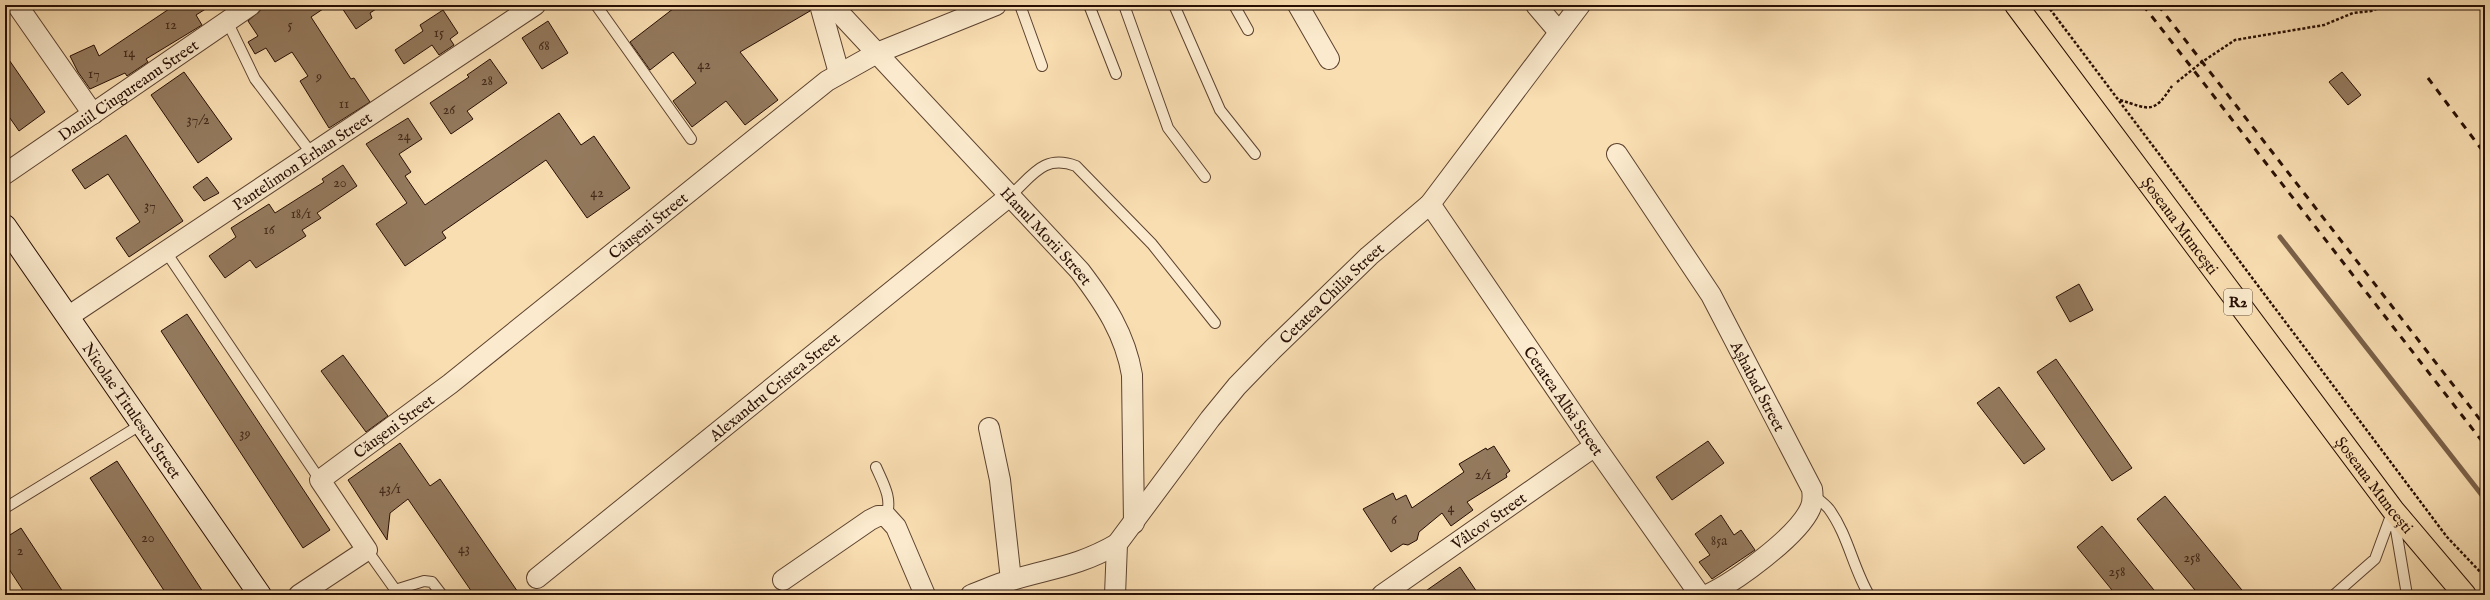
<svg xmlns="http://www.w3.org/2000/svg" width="2490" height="600" viewBox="0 0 2490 600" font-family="'IM FELL English',serif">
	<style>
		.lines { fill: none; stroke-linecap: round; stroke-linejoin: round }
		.stream { stroke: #7a6048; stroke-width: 5 }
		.building { fill: #947a5e; stroke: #270e03 }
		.lane-casing { stroke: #5c422f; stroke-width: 12 }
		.street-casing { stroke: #5c422f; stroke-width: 22 }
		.secondary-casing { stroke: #270e03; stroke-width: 24 }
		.primary-casing { stroke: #270e03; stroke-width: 24 }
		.path { stroke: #270e03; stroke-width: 2.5; stroke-dasharray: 3 2; stroke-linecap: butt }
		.lane { stroke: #fbeacd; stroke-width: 10 }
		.street { stroke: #fbeacd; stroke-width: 20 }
		.secondary { stroke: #fbeacd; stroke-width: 22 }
		.primary { stroke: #f9deb2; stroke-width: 22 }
		.rail { stroke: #270e03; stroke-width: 3; stroke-dasharray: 7 7; stroke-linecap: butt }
		.labels { text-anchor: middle; stroke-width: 4; stroke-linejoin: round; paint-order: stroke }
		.number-label { font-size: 14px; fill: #42291a }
		.shield { fill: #fbeacd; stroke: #675040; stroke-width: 1 }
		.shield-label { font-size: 15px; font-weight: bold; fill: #270e03 }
		.street-label { font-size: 16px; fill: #270e03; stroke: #fbeacd }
	</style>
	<rect width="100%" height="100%" fill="#f9deb2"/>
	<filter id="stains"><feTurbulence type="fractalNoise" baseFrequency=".005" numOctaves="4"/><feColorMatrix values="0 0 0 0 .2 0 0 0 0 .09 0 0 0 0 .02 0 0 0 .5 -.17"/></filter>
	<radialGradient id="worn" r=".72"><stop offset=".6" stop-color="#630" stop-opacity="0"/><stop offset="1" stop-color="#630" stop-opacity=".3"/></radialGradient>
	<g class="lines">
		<!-- stream -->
		<path class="stream" d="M2280,237L2485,499"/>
	</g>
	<!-- building -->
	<path class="building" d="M175,5H212L196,15L202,25L146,59L148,62L127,76L125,73L90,89L78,72L70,56L94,45L99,56Z
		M266,5H329L311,17L351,79L354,78L370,102L329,128L300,81L308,76L292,52L275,62L266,48L255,54L248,42L258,36L248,21Z
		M340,5H382L370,13L372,18L356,29Z
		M678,5H809L810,11L740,52L778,100L745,125L726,101L692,127L673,101L696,83L673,52L650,70L630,42Z
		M443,10L458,33L450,39L454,45L439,55L432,45L404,64L395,50L423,31L420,25Z
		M548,21L568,53L542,69L522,38Z
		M5,54L45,112L19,131L5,111Z
		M490,59L507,83L467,111L473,119L451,134L430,103L469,77L467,75Z
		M184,72L232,139L198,163L151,95Z
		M2342,72L2361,95L2348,105L2329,82Z
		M559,113L581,145L594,136L630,188L587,218L546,160L442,232L446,238L405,266L376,224L407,203L366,144L408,118L422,139L399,154L411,172L405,176L425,205Z
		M126,135L183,221L129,257L116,238L140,222L108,174L85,189L72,170Z
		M343,165L357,186L317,213L321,218L302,230L306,236L256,268L250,260L225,278L209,256L236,237L231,228L269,204L275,213L324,182L322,179Z
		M207,177L219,193L204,201L193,187Z
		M2079,284L2093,310L2070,322L2056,297Z
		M187,314L330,530L303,548L161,331Z
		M343,355L388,416L366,432L321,371Z
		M2056,359L2132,468L2112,481L2037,372Z
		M1999,387L2045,449L2024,464L1977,403Z
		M1708,441L1724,463L1672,500L1656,477Z
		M400,443L430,486L440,479L520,595H474L408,499L390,513L387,540L348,480Z
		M1494,446L1510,471L1506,474L1507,477L1467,502L1473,510L1451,526L1442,513L1419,532L1417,540L1408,545L1403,544L1391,552L1363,509L1393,493L1396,500L1406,495L1412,508L1464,472L1459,464L1486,448L1487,450Z
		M117,461L205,595H167L90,478Z
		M2165,496L2246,595H2199L2137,519Z
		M1721,515L1734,535L1741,530L1755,550L1712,579L1699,562L1710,555L1695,534Z
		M2102,526L2158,595H2116L2077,547Z
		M21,528L65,595H26L5,563V538Z
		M1460,567L1479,595H1420Z"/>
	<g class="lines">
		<defs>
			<path id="lane" d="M596,5L691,139
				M1020,5L1042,66
				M1089,5L1116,74
				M1124,5L1168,128L1205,177
				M1174,5L1220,110L1255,154
				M1234,5L1248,30
				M227,21L255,79L312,154
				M1011,195C1033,175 1044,154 1076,166L1152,244L1215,323
				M166,252L320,480
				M876,467C883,483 893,499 886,516
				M1813,495C1818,499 1825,504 1829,509C1848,535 1853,568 1869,595
				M5,508L142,424
				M2394,518L2407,595
				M367,550L399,595
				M395,590L424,581L432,582L442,595
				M2334,595L2375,559L2393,510"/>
			<g id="street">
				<path d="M17,5L93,114"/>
				<path d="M820,5L839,73"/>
				<path id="s1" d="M832,5L1080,271C1105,304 1125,334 1132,375L1134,523"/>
				<path d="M1298,5L1329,59"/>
				<path d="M1536,5L1559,32"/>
				<path id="s2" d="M1617,154L1711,295L1812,489C1813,496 1813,503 1810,509C1797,537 1735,582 1707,595"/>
				<path id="s3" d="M5,174L251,5"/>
				<path id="s4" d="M1430,204L1595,446L1700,595"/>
				<path id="s5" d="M69,316L535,5"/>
				<path d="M989,428L1000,480L1011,580"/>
				<path id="s6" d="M537,578L1011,195"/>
				<path d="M783,580L870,520L878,516H886L896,527L925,595"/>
				<path id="s7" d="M299,595L367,550L320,480L450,384L827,81L877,53L996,5"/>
				<path d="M971,595C985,590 998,583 1012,580C1052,568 1079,566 1117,544"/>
				<path id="s8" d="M1115,595L1117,544L1210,419L1237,386L1273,349L1369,256L1430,204L1580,5"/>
				<path id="s9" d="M1382,595L1595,446"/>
			</g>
			<g id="secondary">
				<path id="s10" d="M5,226L260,595"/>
			</g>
			<g id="primary">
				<path id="s11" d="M2016,5L2393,510L2465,595"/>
			</g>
		</defs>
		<!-- lane casing -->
		<use href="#lane" class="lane-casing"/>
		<!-- street casing -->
		<use href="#street" class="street-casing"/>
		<!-- secondary casing -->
		<use href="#secondary" class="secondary-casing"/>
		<!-- primary casing -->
		<use href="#primary" class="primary-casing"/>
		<!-- path -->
		<path class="path" d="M2047,5L2447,537L2485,577
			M2177,82L2202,62L2235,40L2324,25L2353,13L2371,11L2387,5
			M2120,100C2150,109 2153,115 2172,86"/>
		<!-- lane -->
		<use href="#lane" class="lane"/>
		<!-- street -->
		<use href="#street" class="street"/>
		<!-- secondary -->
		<use href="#secondary" class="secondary"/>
		<!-- primary -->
		<use href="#primary" class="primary"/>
		<!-- rail -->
		<path class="rail" d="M2143,5L2485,445
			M2158,5L2485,426
			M2428,78L2485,154"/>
	</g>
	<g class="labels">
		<!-- number labels -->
		<g class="number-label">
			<text x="171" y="29">12</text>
			<text x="290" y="29">5</text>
			<text x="439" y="37">15</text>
			<text x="544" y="50">68</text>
			<text x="129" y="57">14</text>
			<text x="704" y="69">42</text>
			<text x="94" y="78">17</text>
			<text x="319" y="81">9</text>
			<text x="487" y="85">28</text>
			<text x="344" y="108">11</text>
			<text x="449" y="114">26</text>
			<text x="198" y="124">37/2</text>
			<text x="404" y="140">24</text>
			<text x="340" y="187">20</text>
			<text x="597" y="197">42</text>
			<text x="150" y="210">37</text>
			<text x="301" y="218">18/1</text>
			<text x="269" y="234">16</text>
			<text x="245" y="438">39</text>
			<text x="1483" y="479">2/1</text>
			<text x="390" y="493">43/1</text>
			<text x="1451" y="512">4</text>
			<text x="1394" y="524">6</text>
			<text x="148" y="542">20</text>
			<text x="1719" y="545">85a</text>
			<text x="464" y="553">43</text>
			<text x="20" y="555">2</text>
			<text x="2192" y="562">258</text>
			<text x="2117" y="576">258</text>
		</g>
		<!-- shield labels -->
		<rect class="shield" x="2224" y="289" width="28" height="26" rx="3"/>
		<g class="shield-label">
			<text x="2238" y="307">R2</text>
		</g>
		<!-- street labels -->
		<g class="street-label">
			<text dy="6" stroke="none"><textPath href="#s3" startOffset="149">Daniil Ciugureanu Street</textPath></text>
			<text dy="6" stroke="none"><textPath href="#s5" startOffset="280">Pantelimon Erhan Street</textPath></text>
			<text dy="6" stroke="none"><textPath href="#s11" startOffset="275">Șoseaua Muncești</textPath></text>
			<text dy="6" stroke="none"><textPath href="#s7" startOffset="581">Căușeni Street</textPath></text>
			<text dy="6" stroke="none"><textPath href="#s1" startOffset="315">Hanul Morii Street</textPath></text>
			<text dy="6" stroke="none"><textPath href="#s8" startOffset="382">Cetatea Chilia Street</textPath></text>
			<text dy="6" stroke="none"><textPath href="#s6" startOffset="305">Alexandru Cristea Street</textPath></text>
			<text dy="6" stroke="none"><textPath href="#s2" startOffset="272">Așhabad Street</textPath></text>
			<text dy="6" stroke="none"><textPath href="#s4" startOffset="238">Cetatea Albă Street</textPath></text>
			<text dy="6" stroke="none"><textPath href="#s10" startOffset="224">Nicolae Titulescu Street</textPath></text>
			<text dy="6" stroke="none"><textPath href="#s7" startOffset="257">Căușeni Street</textPath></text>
			<text dy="6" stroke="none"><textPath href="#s11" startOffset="599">Șoseaua Muncești</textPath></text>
			<text dy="6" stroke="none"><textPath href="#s9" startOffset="130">Vâlcov Street</textPath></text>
		</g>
	</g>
	<!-- margin -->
	<rect width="2490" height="600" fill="none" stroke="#f9deb2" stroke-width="20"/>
	<rect x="6" y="6" width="2478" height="588" fill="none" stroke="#270e03" stroke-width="2"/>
	<rect x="10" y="10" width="2470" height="580" fill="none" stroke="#270e03"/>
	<rect width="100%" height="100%" filter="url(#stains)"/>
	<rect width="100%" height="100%" fill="url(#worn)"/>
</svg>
